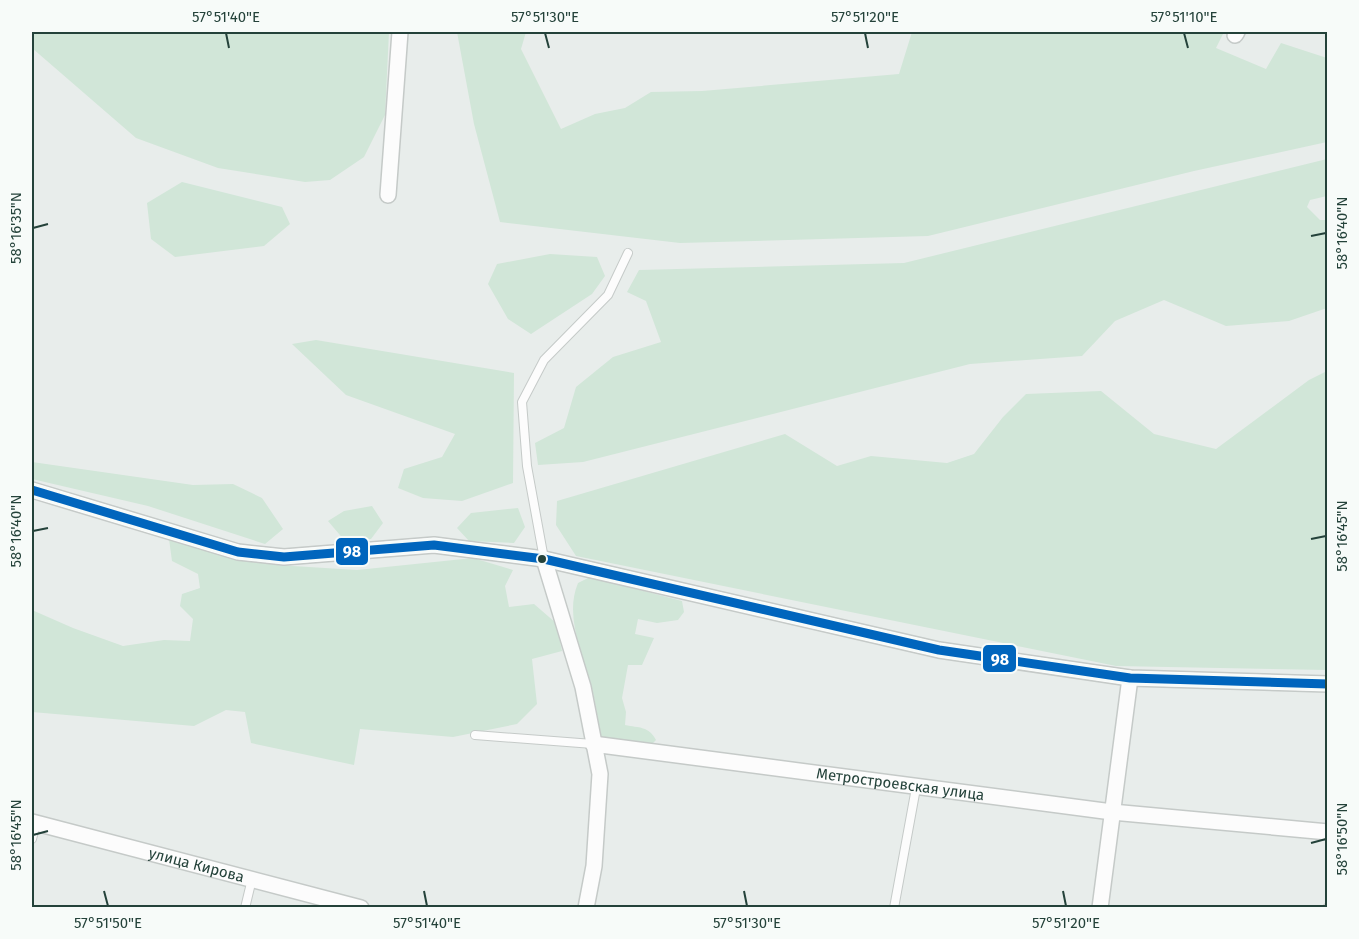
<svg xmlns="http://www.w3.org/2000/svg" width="1359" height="939" viewBox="0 0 1359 939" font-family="'Fira Sans',sans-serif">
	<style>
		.green { fill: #d1e6d8 }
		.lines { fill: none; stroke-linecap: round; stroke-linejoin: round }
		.lane-casing { stroke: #c5cac8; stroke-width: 10 }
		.street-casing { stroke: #c5cac8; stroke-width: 18 }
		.lane { stroke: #fcfcfc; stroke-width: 8 }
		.street { stroke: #fcfcfc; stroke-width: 15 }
		.bus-1-casing { stroke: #f7fbf9; stroke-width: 14 }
		.bus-1 { stroke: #0065bd; stroke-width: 9 }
		.ticks { fill: none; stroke: #24423a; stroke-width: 2 }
		.bus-dot { fill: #24423a; stroke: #f7fbf9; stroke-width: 2 }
		.labels { text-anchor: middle; stroke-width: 5; stroke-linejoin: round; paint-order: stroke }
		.street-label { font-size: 15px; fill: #24423a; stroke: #f7fbf9 }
		.line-badge { stroke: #f7fbf9; stroke-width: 2 }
		.badge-label { font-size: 16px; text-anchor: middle; font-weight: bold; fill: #fff }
		.neatline { fill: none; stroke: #24423a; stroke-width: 2 }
		.ticks-label { font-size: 15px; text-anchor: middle; fill: #24423a }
	</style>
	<rect width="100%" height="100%" fill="#e8edeb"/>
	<!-- green -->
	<path class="green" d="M32,32H389L385,115L364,157L330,180L305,182L218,168L136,138L32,48Z
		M457,32H526L521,49L561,129L595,114L625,108L651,92L702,91L899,74L912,32H1224L1216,48L1266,69L1281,43L1327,58V142L1194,171L928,236L680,243L500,222L474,124Z
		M1327,159V196L1310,200L1307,207L1320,220H1327V308L1289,321L1226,326L1164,300L1115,321L1082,356L970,364L583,462L538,465L535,443L564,428L576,387L613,357L661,342L646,301L627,292L639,270L904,263Z
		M182,182L282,207L290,224L264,246L175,257L151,239L147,203Z
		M550,254L597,257L605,276L592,294L531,334L508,319L488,284L497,264Z
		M316,340L514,373L513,483L462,501L423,498L398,488L404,469L442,457L455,434L346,395L292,344Z
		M1327,371V670L1116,666L576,556L556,525L557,501L785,434L837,466L871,456L947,463L974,454L1003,417L1026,394L1101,391L1154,434L1216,449L1309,380Z
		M32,462L193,485L233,484L262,498L283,529L265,544L148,506L32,479Z
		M372,506L383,523L371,539L345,541L328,521L344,511Z
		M518,508L525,527L514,543L469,541L457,528L471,513Z
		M169,539L277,565L357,570L473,558L513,570L505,586L509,607L534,604L556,623L562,651L532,659L537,704L517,724L453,737L360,729L354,765L251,743L245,712L226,710L194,726L32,712V610L73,628L123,646L164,640L190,641L193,619L180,606L182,594L200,588L198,574L172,561Z
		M590,577L682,601L684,612L678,620L657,623L638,619L635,634L654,638L642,665H628L622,698L626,712L625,725C639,728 649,726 656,740L651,745L602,739C598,722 596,705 592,688C583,653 564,617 578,583Z"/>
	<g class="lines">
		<defs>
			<path id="lane" d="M544,559L527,466L522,402L544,360L608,295L628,253
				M475,735L593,744
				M32,839L36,824
				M245,908L252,879
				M894,908L916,788
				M1327,908L1328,907"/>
			<g id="street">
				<path d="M1235,35L1237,32"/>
				<path d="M388,195L400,32"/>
				<path d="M32,490L238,552L284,557L434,545L544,559L939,650L1130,678L1328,684"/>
				<path d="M544,559L583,687L600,774L594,866L586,908"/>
				<path id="s1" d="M593,744L1112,812L1328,832"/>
				<path id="s2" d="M32,822L361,908"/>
				<path d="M1100,908L1130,678"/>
			</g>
		</defs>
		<!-- lane casing -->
		<use href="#lane" class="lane-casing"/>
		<!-- street casing -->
		<use href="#street" class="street-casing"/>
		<!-- lane -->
		<use href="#lane" class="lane"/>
		<!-- street -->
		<use href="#street" class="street"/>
		<defs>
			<path id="bus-1" d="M32,490L238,552L284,557L434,545L544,559L939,650L1130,678L1328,684"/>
		</defs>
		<!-- bus-1 casing -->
		<use href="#bus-1" class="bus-1-casing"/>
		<!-- bus-1 -->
		<use href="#bus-1" class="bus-1"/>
	</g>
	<!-- ticks -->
	<path class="ticks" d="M226,33L229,48M545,33L549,48M865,33L868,48M1184,33L1188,48M33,228L48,224M1311,236L1326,233M33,531L48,528M1311,539L1326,536M33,835L48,831M1311,843L1326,839M104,891L108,906M424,891L427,906M744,891L747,906M1063,891L1066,906"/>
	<!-- markers -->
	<circle class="bus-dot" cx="542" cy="559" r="5"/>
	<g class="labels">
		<!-- street labels -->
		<g class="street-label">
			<text dy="5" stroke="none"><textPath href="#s1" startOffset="310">Метростроевская улица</textPath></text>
			<text dy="5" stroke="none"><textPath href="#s2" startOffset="170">улица Кирова</textPath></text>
		</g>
	</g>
	<g class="line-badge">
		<rect x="335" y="537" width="34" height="29" rx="6" fill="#0065bd"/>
		<rect x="982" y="644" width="35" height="29" rx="6" fill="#0065bd"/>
	</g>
	<g class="badge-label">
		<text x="352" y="557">98</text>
		<text x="1000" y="665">98</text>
	</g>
	<!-- border -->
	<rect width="1359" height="939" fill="none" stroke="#f7fbf9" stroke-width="66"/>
	<rect x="33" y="33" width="1293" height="873" class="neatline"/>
	<g class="ticks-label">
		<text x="226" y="22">57°51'40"E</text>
		<text x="545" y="22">57°51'30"E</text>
		<text x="865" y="22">57°51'20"E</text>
		<text x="1184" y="22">57°51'10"E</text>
		<text transform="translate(16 228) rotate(-90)" y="5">58°16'35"N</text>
		<text transform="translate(1342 233) rotate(-90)" y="5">58°16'40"N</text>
		<text transform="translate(16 531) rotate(-90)" y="5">58°16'40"N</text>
		<text transform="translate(1342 536) rotate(-90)" y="5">58°16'45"N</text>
		<text transform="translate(16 835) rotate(-90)" y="5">58°16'45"N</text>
		<text transform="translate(1342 839) rotate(-90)" y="5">58°16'50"N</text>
		<text x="108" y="928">57°51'50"E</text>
		<text x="427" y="928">57°51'40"E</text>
		<text x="747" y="928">57°51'30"E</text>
		<text x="1066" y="928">57°51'20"E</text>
	</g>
</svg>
